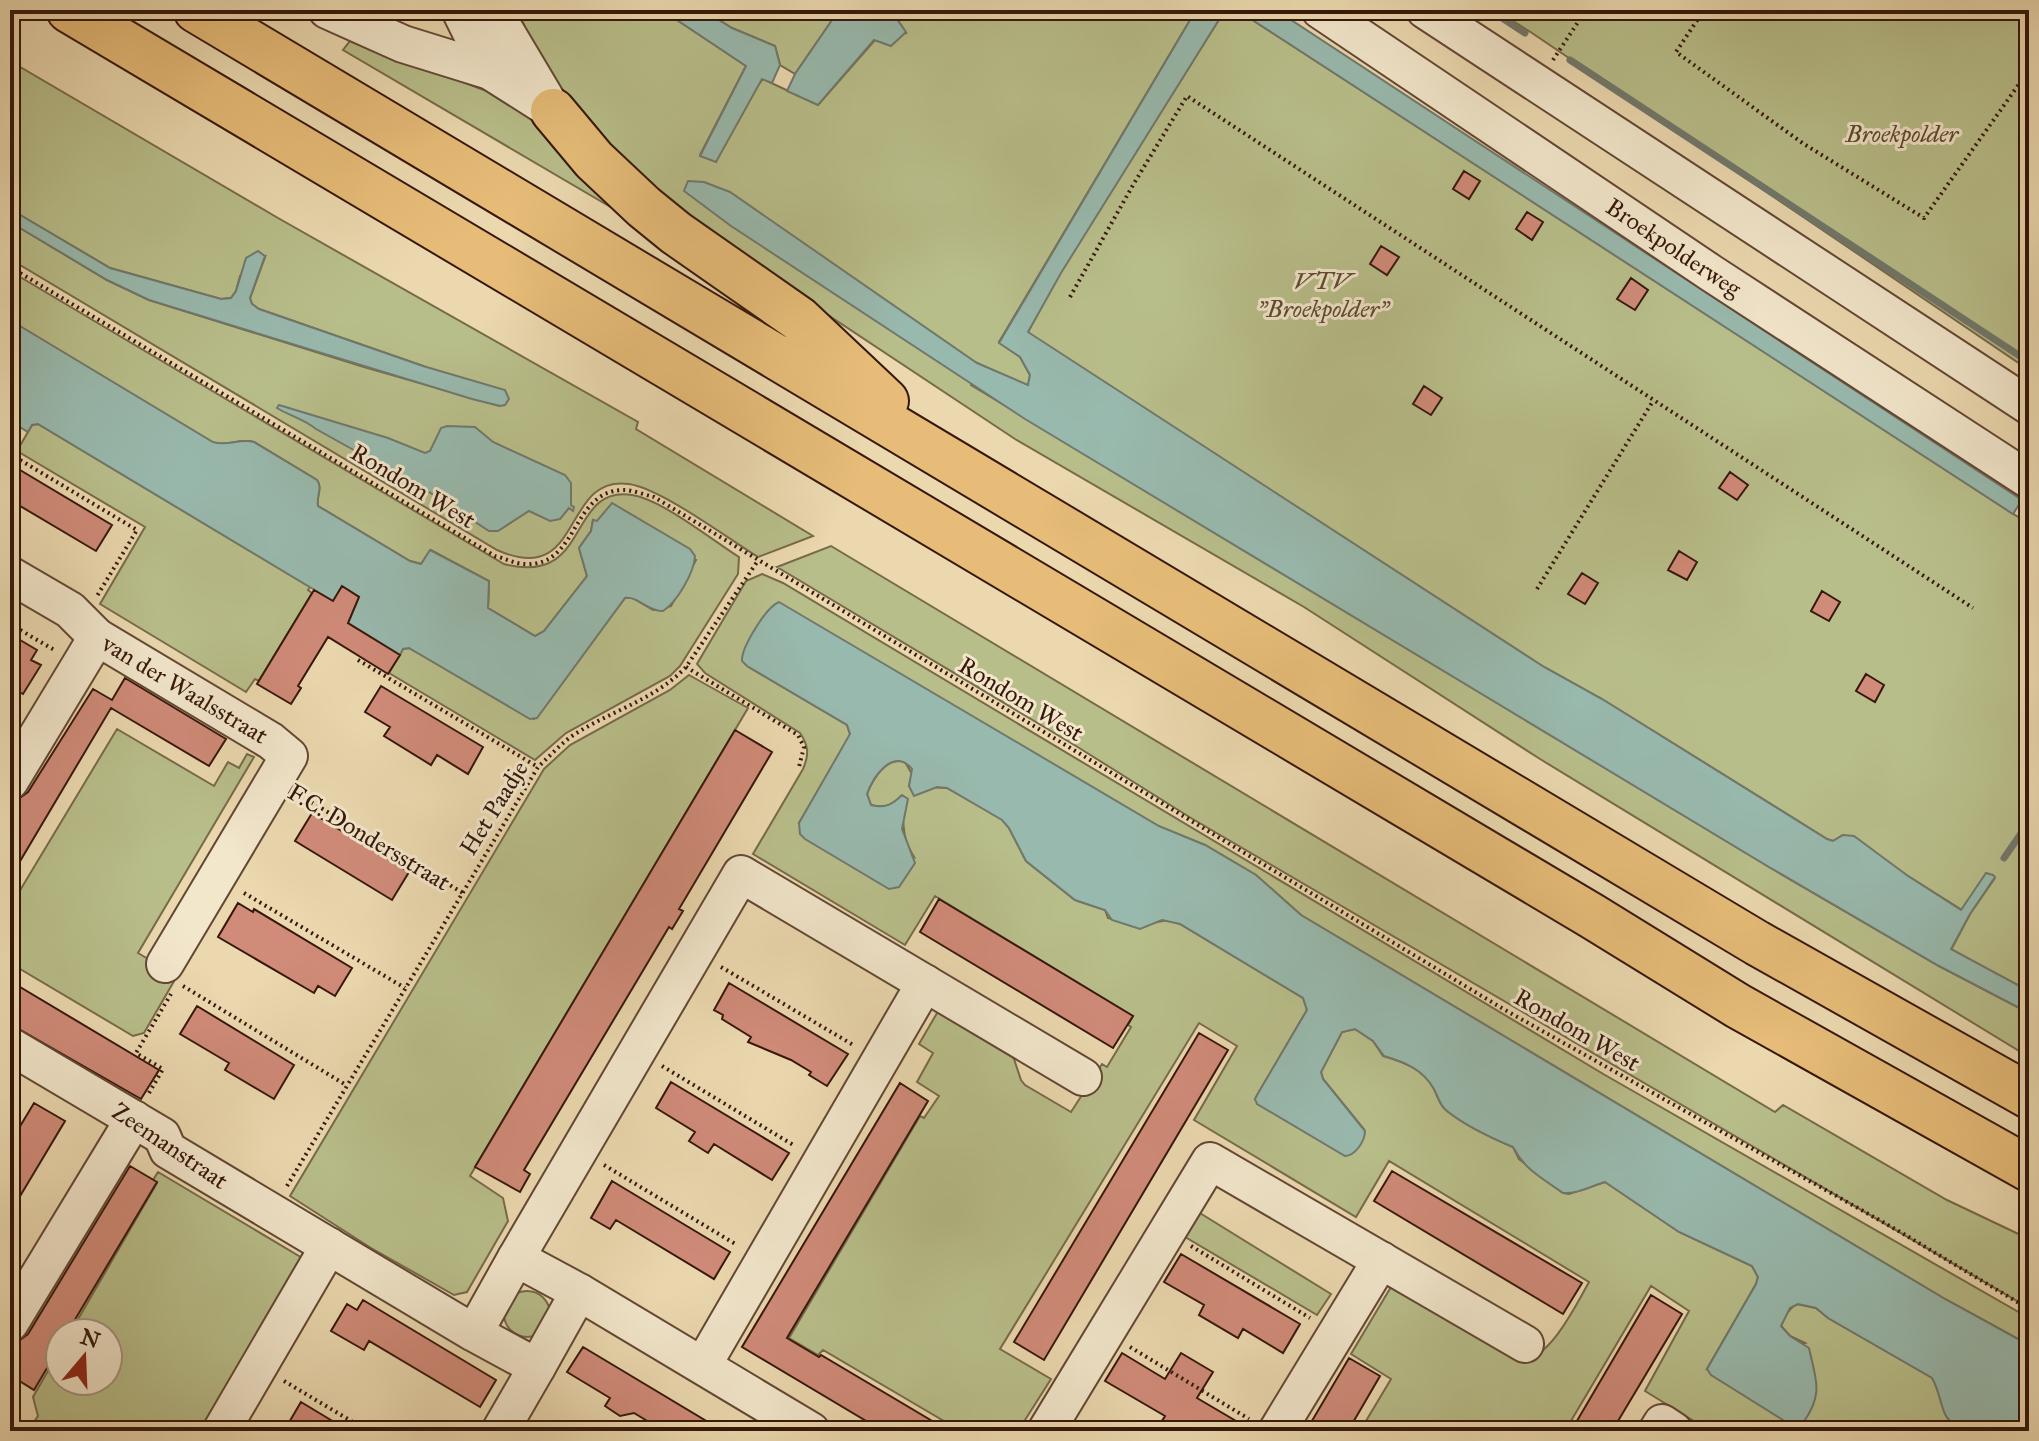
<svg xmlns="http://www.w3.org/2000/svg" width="2039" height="1441" viewBox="0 0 2039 1441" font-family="'IM FELL Great Primer',serif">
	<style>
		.green { fill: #b8be8a; stroke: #776a4a; stroke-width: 2 }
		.water { fill: #98b9ad; stroke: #71786c; stroke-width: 2 }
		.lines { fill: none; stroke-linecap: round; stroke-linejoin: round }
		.stream { stroke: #71786c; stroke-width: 7 }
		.building { fill: #d08b79; stroke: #36170b; stroke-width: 2 }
		.minor-casing { stroke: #634734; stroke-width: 40 }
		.highway-casing { stroke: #36170b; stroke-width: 48 }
		.path { stroke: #36170b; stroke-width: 4; stroke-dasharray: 2 4; stroke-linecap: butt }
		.minor { stroke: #f2e6cb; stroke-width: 36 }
		.highway { stroke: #e6bc78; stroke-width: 44 }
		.labels { text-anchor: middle; stroke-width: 6; stroke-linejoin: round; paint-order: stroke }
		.park-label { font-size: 24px; font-style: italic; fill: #5d4931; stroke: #f2e6cb }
		.street-label { font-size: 24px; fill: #36170b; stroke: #f2e6cb }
	</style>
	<rect width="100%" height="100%" fill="#ebd8af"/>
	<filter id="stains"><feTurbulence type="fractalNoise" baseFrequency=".0025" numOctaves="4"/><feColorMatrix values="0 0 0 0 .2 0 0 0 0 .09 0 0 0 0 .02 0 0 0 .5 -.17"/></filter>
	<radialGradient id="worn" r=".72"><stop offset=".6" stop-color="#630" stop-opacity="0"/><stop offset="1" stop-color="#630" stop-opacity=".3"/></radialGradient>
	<!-- green -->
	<path class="green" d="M517,10H662L746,66L700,155L763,79L818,105L875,40L906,33L897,19L906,10H1196L999,342L1020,357L1030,375L1028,386L977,363L971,385L1769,867L1939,966L2029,1013V1057L1540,759L1304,607L1015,439L754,266L623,174L547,75Z
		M703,10H839L795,74L780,65L775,46L732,28Z
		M1225,10H1241L1254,21L2029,524V991L1951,950L1970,914L1995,878L1974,893L1962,910L1843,835L1833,841L1827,839L1602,699L1544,667L1034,338L1028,332L1060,273Z
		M1496,10H2029V370L1532,33Z
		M350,41L379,53L406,60L481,89L513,98L677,246L343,50Z
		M10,61L278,218L638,422L636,429L813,536L758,557C727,538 662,489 629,484C561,474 584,589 497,550L10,259V222L107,280L149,300L364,367L500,406L423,366L259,309L252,304L250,298L265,257L240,276L236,291L231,298L221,299L110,268L10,209Z
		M10,271L504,564C592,587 566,485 632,495C661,499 712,540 739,557L738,574L680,666L670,676L566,733L535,760L389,673L403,649L409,648L534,719L625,598L631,597L653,610L671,606L696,560L600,518L597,522L593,520L591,531L579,548L587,576L544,631L535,636L488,608L489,581L431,550L421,564L410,561L318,506C316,496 323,488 317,480L254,442C239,438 227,447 213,443L15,324L10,320Z
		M38,424L310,587L308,590L312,593L259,681L255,679L246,692L100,604L145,527L17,451L32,425Z
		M831,546L1775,1112L1783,1105L1947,1200L2029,1239V1308L1191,818L1076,746L777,567Z
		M762,574L783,583L1605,1075L2029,1318V1345L1945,1299L1301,915L1256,875L1205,845L747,666L847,725L850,734L849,739L799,823L914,857C899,833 906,821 900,797C893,806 882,808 871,805L867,794C873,778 887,756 905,762L912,774L909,786L947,788L1002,819L1009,828L1026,861L1075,900L1105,910L1108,918L1132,926L1169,920L1180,924L1303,998L1307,1010L1255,1099L1363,1128L1323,1079L1321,1072L1342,1032L1355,1029L1373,1041L1383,1056C1404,1062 1423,1069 1434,1089C1438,1097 1440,1106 1447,1111C1466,1126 1489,1137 1513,1147L1519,1159L1563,1193L1569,1194L1605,1182L1679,1232L1752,1266L1758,1277L1756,1284L1707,1369L1805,1343L1790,1336L1781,1326C1784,1316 1788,1309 1797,1304L1816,1308L1828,1318L1933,1378L1953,1425L1973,1431H1710L1645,1391L1689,1311L1651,1286L1565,1431H1360L1391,1379L1351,1354L1394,1282L1521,1361C1550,1359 1576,1305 1589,1282L1389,1161L1356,1217L1194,1120L1237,1046L1199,1023L1000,1349L1051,1379L1018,1431H995L991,1428L989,1431H961L823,1350L818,1355L789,1338L920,1116L924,1118L939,1096L917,1082L933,1053L919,1044L940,1008L1013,1056L1021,1080L1025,1085L1071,1112L1102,1064L1107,1067L1131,1027L1128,1025L1133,1016L935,896L905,945L753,854L803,769C809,755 809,746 800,733L705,673L697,664L746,581Z
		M689,675L748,708L470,1176L503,1198L508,1221L467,1292L454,1295L371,1248L290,1196L544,769L570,745L670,690Z
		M117,729L214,786L228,762L239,768L247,754L254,757L138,953L177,976L144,1033L133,1036L10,963V907Z
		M158,1172L309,1262L206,1431H28L38,1416L33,1397L60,1350V1381H108V1333H70L157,1183L153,1180Z
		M1195,1210L1331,1294L1317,1315L1180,1234Z
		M504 1314a23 23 0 1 1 46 0a23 23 0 1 1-46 0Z"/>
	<!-- water -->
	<path class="water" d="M662,10H703L732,28L775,46L780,65L772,83L762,79L716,162L700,156L746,66Z
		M839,10H906L897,19L906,32L891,46L874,40L818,105L787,91L795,74Z
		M1196,10H1225L1061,273L1028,332L1544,667L1602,699L1827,839L1833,841L1843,835L1854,836L1908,876L1961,910L1986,873L1993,875L1995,877L1970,914L1951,949L2029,991V1013L1939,966L1769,867L1025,419L731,226L684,191L688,181L704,182L730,192L977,363L1028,385L1030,375L1020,357L999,343Z
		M1241,10H1276L2022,500L2013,514L1254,21Z
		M10,209L110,268L221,299L231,298L236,291L246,258L258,251L265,256L250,298L252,304L259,309L423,366L505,390L509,399L505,405L500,406L472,399L149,300L107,280L10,222Z
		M10,320L213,442C227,447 239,438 254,442L317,480C323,488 316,497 318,506L410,561L421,564L430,550L489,581L488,608L535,636L544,631L587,576L579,548L591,531L593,520L597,521L612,503L690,549L695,556C694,573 677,602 663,611C649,612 638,596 625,598L537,718L530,719L409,648L403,649L400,655L348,623L359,597L343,587L333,601L38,424L32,425L28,432L10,421Z
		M279,405L388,438L425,453L430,451L441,428L447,426L475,427L493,442L565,475L571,483V505L574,507L573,511L569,508L560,519L550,521L529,511L498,531H489L429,492L316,429C304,419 290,416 277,408Z
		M779,602L1159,826L1205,845L1256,875L1301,915L1945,1299L2029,1345V1431C2007,1431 1956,1438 1945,1414C1940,1403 1939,1390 1932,1378L1828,1318L1816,1308L1798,1304L1790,1308L1781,1326L1790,1336L1809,1348C1816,1381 1824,1393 1803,1423L1791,1425L1711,1375L1707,1369L1756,1284L1758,1277L1752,1266L1679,1232L1605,1182C1591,1186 1578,1194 1563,1193C1542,1178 1525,1170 1513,1147C1489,1137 1466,1126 1447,1111C1440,1106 1438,1097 1434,1089C1423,1069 1404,1062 1384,1056L1373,1041L1355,1029L1342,1032L1321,1072L1323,1079L1365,1131C1365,1141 1355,1156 1345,1156L1257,1104L1255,1099L1257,1095L1307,1010L1303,998L1180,924L1162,920L1140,929L1112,920L1105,910L1075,900L1026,861L1009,828L1002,820L947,788L937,787L914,796L909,786L912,769C894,747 873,776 867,794L871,805C885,809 893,804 902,795L908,799L902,829L915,863L899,887L889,889L805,839L800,834L799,823L850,734L847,725L747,666L742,661C741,648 766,607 779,602Z"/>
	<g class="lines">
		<!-- stream -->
		<path class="stream" d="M1490,10L1525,33
			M1570,60L2029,362
			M2004,858L2029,822"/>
	</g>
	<!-- building -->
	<path class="building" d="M1464,171L1480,181L1469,199L1453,189Z
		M1527,212L1543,222L1532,240L1516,229Z
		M1381,246L1399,257L1387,275L1370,264Z
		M1631,278L1648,290L1635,310L1617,299Z
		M1424,386L1442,398L1431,415L1413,404Z
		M10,464L112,525L96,551L10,500Z
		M1730,472L1748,485L1737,500L1719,488Z
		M1679,551L1697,562L1687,580L1668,570Z
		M1582,573L1598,583L1585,604L1568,594Z
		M342,586L359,597L348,623L400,655L388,674L328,637L298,686L301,688L291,704L257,684L314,590L333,601Z
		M1822,591L1840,602L1829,621L1811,611Z
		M10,634L37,650L31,660L41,665L23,694L14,689L10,695Z
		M1866,674L1884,685L1875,702L1856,691Z
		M125,678L226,739L209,766L111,708L10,878V805L28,792L93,689L112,700Z
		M381,686L483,747L468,774L437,755L431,765L384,736L390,727L365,712Z
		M735,730L772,752L679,909L683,911L672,929L669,927L524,1170L530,1174L520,1192L475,1167Z
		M312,813L409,872L392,900L295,841Z
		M939,899L1133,1016L1113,1048L920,932Z
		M238,903L253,912L254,909L352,968L335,996L318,986L314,993L218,937Z
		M10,981L159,1070L141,1099L10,1024Z
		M729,983L848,1054L827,1086L809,1075L811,1072L791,1060L748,1042L751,1037L722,1019L723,1015L714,1010Z
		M197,1006L294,1065L274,1099L225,1070L229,1063L180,1034Z
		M1199,1033L1228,1050L1044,1360L1014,1342Z
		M671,1082L789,1153L772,1180L714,1144L708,1153L689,1141L695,1132L656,1108Z
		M900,1083L928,1101L787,1338L819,1357L821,1355L949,1431H883L742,1347Z
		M34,1103L65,1121L10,1213V1143Z
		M130,1166L157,1182L67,1333H60V1346L34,1390L10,1375V1353L16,1343L28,1334Z
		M1392,1171L1582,1283L1563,1314L1374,1201Z
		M612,1181L730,1252L714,1279L616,1220L610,1229L591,1218Z
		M1181,1254L1300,1324L1283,1353L1243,1329L1238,1338L1199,1315L1204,1305L1164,1282Z
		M1651,1295L1682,1314L1612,1431H1571Z
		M363,1300L496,1380L480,1407L369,1341L364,1350L331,1331L347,1304L357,1310Z
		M583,1347L723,1431H664L634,1413L620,1416L605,1406L610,1398L567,1372Z
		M1122,1353L1165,1379L1181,1353L1213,1372L1197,1398L1253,1431H1171L1160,1424L1165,1416L1105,1381Z
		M1349,1358L1380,1376L1348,1431H1306Z
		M301,1402L349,1431H284Z"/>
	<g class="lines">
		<defs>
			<g id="minor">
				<path d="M327,10L403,44L490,71L553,111"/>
				<path d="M460,10L490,71"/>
				<path d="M493,10L546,99"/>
				<path id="s1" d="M1320,10L1711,273L2029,480"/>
				<path d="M1425,10L2029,406"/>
				<path id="s2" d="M10,575L70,610L97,637L271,741L289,756L165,964"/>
				<path d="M10,781L97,637"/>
				<path d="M10,1046L162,1136L168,1150L474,1333L537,1367L579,1292L516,1258L474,1333"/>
				<path d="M516,1258L741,874L1083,1077"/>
				<path d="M579,1292L811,1431"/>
				<path d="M10,1323L134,1119"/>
				<path d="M703,1365L925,983"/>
				<path d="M221,1431L329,1246"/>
				<path d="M500,1431L537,1367"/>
				<path d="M1046,1431L1210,1161L1525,1344"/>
				<path d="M1277,1431L1381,1260"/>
				<path d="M1657,1431L1662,1423L1674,1431"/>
			</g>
			<path id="highway" d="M69,10L1592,916L1738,1006L2029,1169
				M196,10L1757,943L2029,1096
				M553,111L594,160L644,207L676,233L799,319L886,401"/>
		</defs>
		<!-- minor casing -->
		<use href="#minor" class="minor-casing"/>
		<!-- highway casing -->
		<use href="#highway" class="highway-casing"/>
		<!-- path -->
		<path class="path" d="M1704,10L1676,52L1804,144L1924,218L2029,70
			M1553,60L1586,10
			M10,267L495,556C504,558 515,564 525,564C579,567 571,490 624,490C633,490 645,495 654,497L1505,1010L1897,1230L2029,1309
			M1070,297L1133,185L1187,96L1973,608
			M10,454L137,530L97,596
			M1537,589L1653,401
			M10,624L56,651
			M358,660L538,767
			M686,667L798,735L804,747L799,767
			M301,796L463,893
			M244,893L405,988
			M721,967L855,1046
			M183,986L346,1085
			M662,1066L795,1146
			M149,1093L163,1069L136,1053L171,994
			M604,1165L737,1245
			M287,1186L538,767C550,756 561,743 575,734C611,711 656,699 686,667L757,562
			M1191,1246L1310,1318
			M1130,1347L1249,1419
			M284,1381L368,1431"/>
		<!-- minor -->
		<use href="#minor" class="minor"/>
		<!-- highway -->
		<use href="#highway" class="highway"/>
	</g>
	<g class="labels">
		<!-- park labels -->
		<g class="park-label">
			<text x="1902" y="142">Broekpolder</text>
			<text x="1323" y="289">VTV<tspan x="1323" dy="28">"Broekpolder"</tspan></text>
		</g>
		<!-- street labels -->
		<g class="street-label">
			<text dy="8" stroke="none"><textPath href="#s1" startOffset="426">Broekpolderweg</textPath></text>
			<text transform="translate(413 486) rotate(31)" y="8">Rondom West</text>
			<text dy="8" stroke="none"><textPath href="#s2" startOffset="210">van der Waalsstraat</textPath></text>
			<text transform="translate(1021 699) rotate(31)" y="8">Rondom West</text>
			<text transform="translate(494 808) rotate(-58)" y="8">Het Paadje</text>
			<text transform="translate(369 837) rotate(31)" y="8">F.C. Dondersstraat</text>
			<text transform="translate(1577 1030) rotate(30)" y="8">Rondom West</text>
			<text transform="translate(170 1146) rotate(34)" y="8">Zeemanstraat</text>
		</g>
	</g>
	<!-- margin -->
	<rect width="2039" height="1441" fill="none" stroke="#ebd8af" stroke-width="40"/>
	<rect x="12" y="12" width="2015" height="1417" fill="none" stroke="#36170b" stroke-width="4"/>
	<rect x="20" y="20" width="1999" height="1401" fill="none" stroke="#36170b" stroke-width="2"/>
	<!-- north arrow -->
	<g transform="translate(84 1357) rotate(19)"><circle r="38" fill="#f2e6cb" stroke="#a7937e" stroke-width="2"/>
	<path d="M0-6L14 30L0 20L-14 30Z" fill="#8f2418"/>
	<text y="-12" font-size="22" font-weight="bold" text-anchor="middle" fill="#36170b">N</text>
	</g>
	<rect width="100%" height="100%" filter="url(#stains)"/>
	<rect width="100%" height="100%" fill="url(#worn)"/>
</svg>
